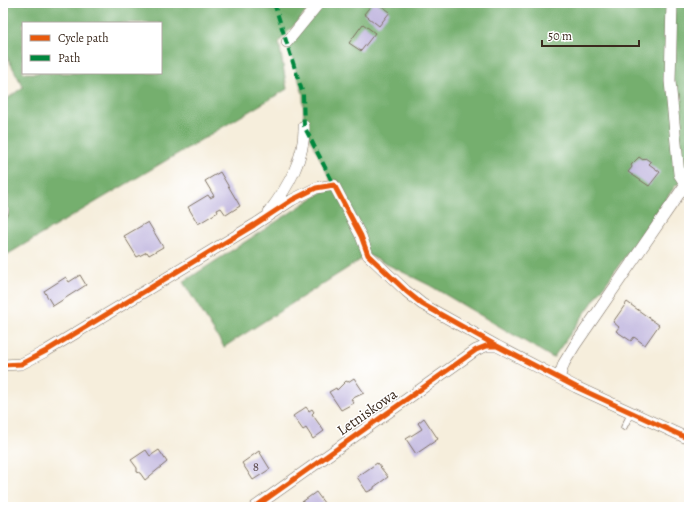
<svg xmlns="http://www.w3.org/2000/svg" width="692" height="510" viewBox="0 0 692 510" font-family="Alegreya,serif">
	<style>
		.forest { fill: #74af6e; stroke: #586c46; fill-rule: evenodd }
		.building { fill: #bdb2dd }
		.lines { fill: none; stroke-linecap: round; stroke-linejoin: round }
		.lane-casing { stroke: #7c6f60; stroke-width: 7 }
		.street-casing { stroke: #7c6f60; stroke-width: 12 }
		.lane { stroke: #fff; stroke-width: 5.5 }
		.street { stroke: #fff; stroke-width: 11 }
		.quiet { stroke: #00873e; stroke-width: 4; stroke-dasharray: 8 4; stroke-linecap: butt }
		.cycleway-casing { stroke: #fff; stroke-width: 8 }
		.cycleway { stroke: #e8590c; stroke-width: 5 }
		.labels { text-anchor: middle; stroke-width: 3; stroke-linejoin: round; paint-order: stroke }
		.number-label { font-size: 13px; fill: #5c4c4e }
		.street-label { font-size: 15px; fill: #3b2a1e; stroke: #fff }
	</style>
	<rect width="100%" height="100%" fill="#fff"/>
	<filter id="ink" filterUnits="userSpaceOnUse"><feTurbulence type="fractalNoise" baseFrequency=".025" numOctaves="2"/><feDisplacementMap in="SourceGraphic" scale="8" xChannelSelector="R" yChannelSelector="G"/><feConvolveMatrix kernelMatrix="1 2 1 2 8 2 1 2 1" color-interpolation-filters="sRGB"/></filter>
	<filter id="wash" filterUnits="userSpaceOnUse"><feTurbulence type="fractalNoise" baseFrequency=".012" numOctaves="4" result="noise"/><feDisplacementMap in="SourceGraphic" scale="16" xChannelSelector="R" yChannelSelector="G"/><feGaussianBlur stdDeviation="0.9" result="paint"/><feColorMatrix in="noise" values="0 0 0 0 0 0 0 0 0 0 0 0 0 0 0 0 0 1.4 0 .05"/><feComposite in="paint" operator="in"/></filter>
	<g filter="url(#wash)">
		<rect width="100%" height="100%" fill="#f6eedc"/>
		<!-- forest -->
		<path class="forest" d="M3,3H314L279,42L287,89L3,257L4,196L9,169L3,149V102L23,87L3,49ZM23,23H161V73H23Z
			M319,3H689V180L676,185L553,358L429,285L368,255L224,347L183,282L333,185L304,126L303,94L287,42Z"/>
		<g id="blocks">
			<!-- building -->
			<path class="building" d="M373,3H378L390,12L379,26L364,14Z
				M363,24L375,33L361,51L349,43Z
				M639,157L643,160L645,158L651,162L649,164L660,172L649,186L628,172L632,167L631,165Z
				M220,172L240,206L226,215L221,208L217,210L218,212L198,224L188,207L208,195L210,198L214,196L205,181Z
				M148,222L163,247L149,255L147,252L137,257L124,236Z
				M80,275L86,285L53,306L44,291L66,277L69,282Z
				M627,302L659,325L645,345L634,337L631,341L616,331L619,327L613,322Z
				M354,378L364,393L351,399L354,403L341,410L329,392L336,388L337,390L346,381L348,382Z
				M306,407L309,411L312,409L314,412L312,414L324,431L313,439L306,428L303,430L293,416Z
				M424,418L438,439L416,454L406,439L422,429L418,423Z
				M146,450L150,456L159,450L167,462L145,480L140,473L137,472V468L131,460Z
				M259,451L270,469L253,480L242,463Z
				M377,463L388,477L374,487V489L367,492L357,477Z
				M316,492L327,507H295Z"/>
		</g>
	</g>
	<g filter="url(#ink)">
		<use href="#blocks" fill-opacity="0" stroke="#7c6f60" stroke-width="1"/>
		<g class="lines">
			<defs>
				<path id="lane" d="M624,427L631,413"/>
				<path id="street" d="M672,3L670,81L679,174L689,190
					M287,42L319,3
					M3,195V211
					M269,212C288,187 305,158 304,126
					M3,365L21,364L46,351L254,225L292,200L316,188L334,185L361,236L368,255L406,291L422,304L497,346L576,387L689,439
					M559,378L564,363L575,345L685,185
					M255,507L476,350L486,346H497"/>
			</defs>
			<!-- lane casing -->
			<use href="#lane" class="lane-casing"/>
			<!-- street casing -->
			<use href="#street" class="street-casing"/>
			<!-- lane -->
			<use href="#lane" class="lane"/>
			<!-- street -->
			<use href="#street" class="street"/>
			<!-- quiet -->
			<path class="quiet" d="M274,3L303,94L304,126L334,185"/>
			<defs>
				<path id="cycleway" d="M3,365L21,364L46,351L254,225L292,200L316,188L334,185L361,236L368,255L406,291L422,304L497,346L576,387L689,439
					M255,507L476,350L486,346H497"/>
			</defs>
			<!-- cycleway casing -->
			<use href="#cycleway" class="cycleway-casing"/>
			<!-- cycleway -->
			<use href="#cycleway" class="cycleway"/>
		</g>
	</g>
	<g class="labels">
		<!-- number labels -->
		<g class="number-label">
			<text x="256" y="471">8</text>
		</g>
		<!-- street labels -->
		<g class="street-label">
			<text transform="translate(367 412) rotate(-35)" y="5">Letniskowa</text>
		</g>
	</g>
	<!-- margin -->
	<rect width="692" height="510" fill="none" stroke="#fff" stroke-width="16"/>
	<!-- legend -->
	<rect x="22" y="22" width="140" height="52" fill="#ffffff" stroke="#b1aaa5"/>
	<rect x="30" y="35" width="20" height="6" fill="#e8590c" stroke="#b1aaa5"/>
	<text x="58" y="42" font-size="12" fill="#3b2a1e">Cycle path</text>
	<rect x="30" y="55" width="20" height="6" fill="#00873e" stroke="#b1aaa5"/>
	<text x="58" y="62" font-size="12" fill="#3b2a1e">Path</text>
	<!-- scale -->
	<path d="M542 40v6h97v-6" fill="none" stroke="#3b2a1e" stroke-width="2"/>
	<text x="548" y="40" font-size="12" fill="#3b2a1e" stroke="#ffffff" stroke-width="3" paint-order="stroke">50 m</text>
</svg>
